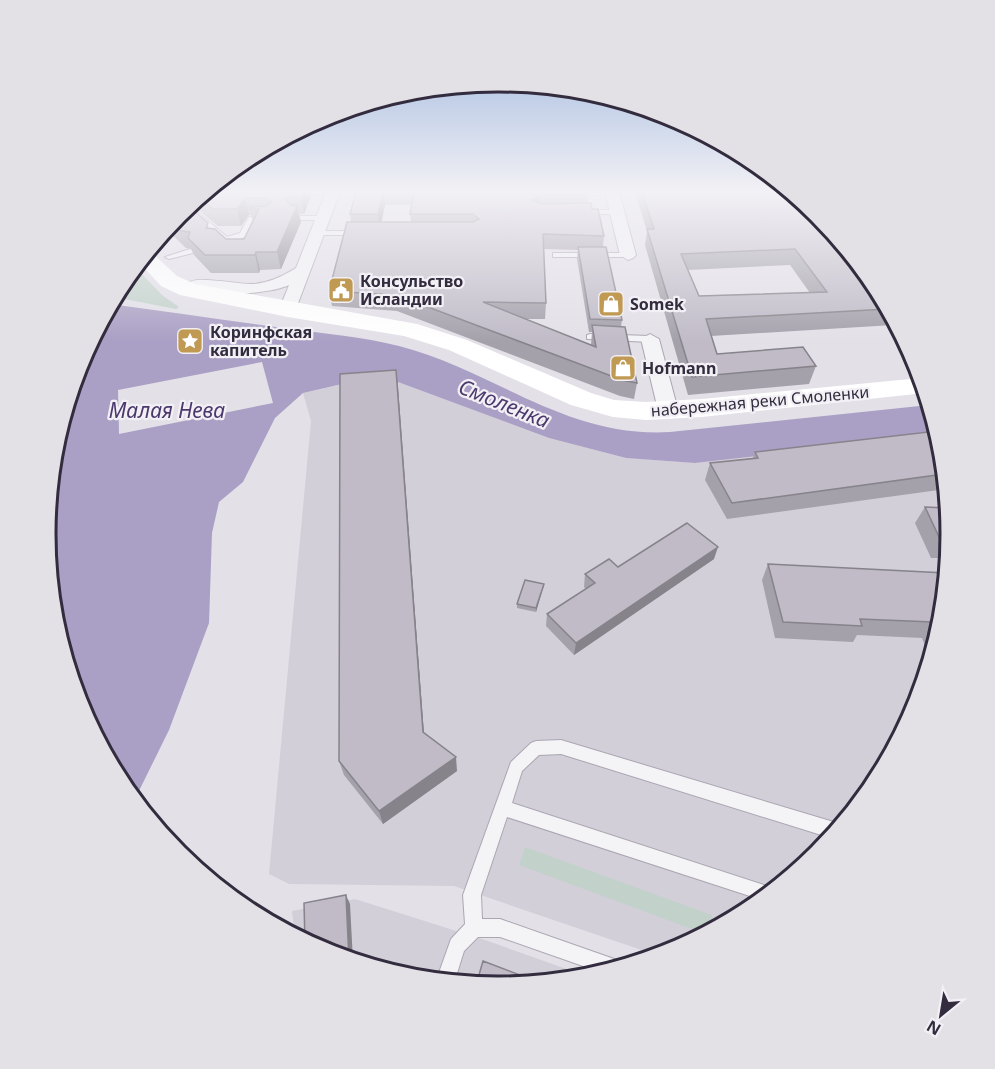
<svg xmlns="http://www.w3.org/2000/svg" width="995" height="1069" viewBox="0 0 995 1069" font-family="'Noto Sans',sans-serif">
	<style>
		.built { fill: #d3cfd9 }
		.green { fill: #c2d1ca }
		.water { fill: #aa9fc4 }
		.pier { fill: #e3e0e8 }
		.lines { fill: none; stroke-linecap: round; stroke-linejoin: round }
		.lane-casing { stroke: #aba6b2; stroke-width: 2 }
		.street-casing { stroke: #aba6b2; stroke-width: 2 }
		.lane { fill: #f4f3f6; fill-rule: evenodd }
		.street { fill: #f4f3f6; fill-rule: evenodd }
		.secondary { fill: #fff; fill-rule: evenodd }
		.wall { fill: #a5a1ab; fill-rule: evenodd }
		.shaded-wall { fill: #86838b }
		.building { fill: #c0bbc7; stroke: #86838b; stroke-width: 1.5; fill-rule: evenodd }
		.labels { text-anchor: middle; stroke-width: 4.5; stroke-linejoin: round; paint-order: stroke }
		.far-poi-label { font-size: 16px; font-weight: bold; fill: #332b3e; stroke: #f2f0f5; text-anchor: start }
		.far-street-label { font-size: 16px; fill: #332b3e; stroke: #f2f0f5 }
		.water-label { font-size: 21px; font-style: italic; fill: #4b396d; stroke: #f2f0f5 }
		.rim { fill: none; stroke: #332b3e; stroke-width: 3 }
	</style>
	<rect width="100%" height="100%" fill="#e3e0e8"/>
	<!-- built -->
	<path class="built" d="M359,380L398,382L549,438L626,458L695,463L938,436L950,535L941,623L915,708L874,786L817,855L749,911L670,953L659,956L454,886L289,884L269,874L311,421L303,393Z
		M355,899L488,941L589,977L497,987L409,978L324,952L295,937L292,911Z"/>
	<!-- green -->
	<path class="green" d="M136,268L162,295L179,307L176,309L114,297L121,283Z
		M525,847L712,915L710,932L705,934L519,865Z"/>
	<!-- water -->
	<path class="water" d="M110,304C170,312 231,321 291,329C327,334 364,337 399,346C495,371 565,438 670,432L929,405L938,436L695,463L626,458L549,438L398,382L359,380L303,393L275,418L243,482L219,502L212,533L209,623L169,730L134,801C120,784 111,766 100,747C51,654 36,551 54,447C63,396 86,349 110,304Z"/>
	<!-- pier -->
	<path class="pier" d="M262,362L273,403L119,434L118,390Z"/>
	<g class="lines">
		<defs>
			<path id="lane" d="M310,192H336L313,195Z
				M615,192L612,195H574L571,193Z
				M189,205L227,237L240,233L249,217H267L271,219L267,221H254L246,237L216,245L212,243L221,239L185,209Z
				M579,210H617L621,212L617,214H582L578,212Z
				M292,216H323L327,218L323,220H295L291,218Z
				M315,231H359L363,233L359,235H318L314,233Z
				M190,249L194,251L193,253L169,259L165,257Z
				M553,253H628L632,255L628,257H553Z
				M590,334L650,336L655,339L650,342L587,339V335Z
				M561,740L837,823L842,825L831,838L561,754L539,755L522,771L512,803L776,889L762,900L507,817L481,895L482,919H500L617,960L624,962L625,966L603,973L500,937H478L464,951L454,983L436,981L451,939L465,924L463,895L511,762L531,743L536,741Z"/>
			<path id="street" d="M326,192H340L294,314H282L279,310L289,285C270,294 203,300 189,283C195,275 239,285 253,284C269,283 283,276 296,268Z
				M605,192H619L636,255L633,258L628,260L620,255Z
				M650,334L659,339L678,410L675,414H661L658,410L641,339Z"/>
		</defs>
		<!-- lane casing -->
		<use href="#lane" class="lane-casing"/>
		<!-- street casing -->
		<use href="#street" class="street-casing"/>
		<!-- lane -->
		<use href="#lane" class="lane"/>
		<!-- street -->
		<use href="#street" class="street"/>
		<!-- secondary -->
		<path class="secondary" d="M149,250L177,276L195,284L417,324L467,340L591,393L614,400L646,402L702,399L921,378L925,393L702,417L646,420L613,417L571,405L449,350L404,336L288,317L180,295L161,286L139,262Z"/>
	</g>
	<!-- wall -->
	<path class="wall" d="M356,192H588V203L604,236L603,247L622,320L621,327L637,383L634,399L620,396L397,311L332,306L329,291L351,222L350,214ZM385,205H412L410,214L411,222H381ZM544,249L578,250L577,259L589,332H592L591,345L525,319H545L546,303Z
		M635,192H790L818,215L852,257H841L862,284H874L903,339L893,325L711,336L717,354L816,366L809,384L688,395L645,245L647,231ZM790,265L810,293L699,296L688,270Z
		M204,193L311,196L304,214H299L301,222L281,269L260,270L259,273H211L194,255L191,249L186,248L166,229L178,214L191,204L197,209L199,215L209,228L226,239H244L253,221L251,215H249L241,226H218L197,209L195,200Z
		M396,370L424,733L457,771L383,824L344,775L339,761Z
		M941,447L946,489L727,519L705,480L710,463L753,458L755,452Z
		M925,507L950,535L948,558H931L915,523Z
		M714,559L574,655L546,626L547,614L586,589L584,587L585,574L618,567Z
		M768,564L941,623L932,653H928L922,638L857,635L853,642L775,638L762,580Z
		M544,584L543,588L536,612L517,608V604Z
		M928,668L917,701L916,683Z"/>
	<!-- shaded-wall -->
	<path class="shaded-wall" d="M303,192H310L311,196L304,214L301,197Z
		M383,192L385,205L380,229L378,214Z
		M540,195L539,210L533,200Z
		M245,198L249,215L241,226L237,209Z
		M297,206L301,222L281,269L277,252Z
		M256,252L260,270L259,273L255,255Z
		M396,370L398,386L425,747L423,732Z
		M718,547L714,559L574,655L576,643Z
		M544,584L543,588L536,612V608Z
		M456,757L457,771L383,824L379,811Z
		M346,895L350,904L353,961L349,960Z"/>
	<!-- building -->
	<path class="building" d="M276,192H303L301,197H289L286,200L291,205L297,206L277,252H256L255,255H205L188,238L190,232L181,231L171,222L178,214L191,204L197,209H192L208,223L206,228L215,229L226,239H244L259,209H250L251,207L266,206L271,202L265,198H245L237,209H213L198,197L204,193Z
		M356,192H383L378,214H350Z
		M414,192H588L589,194L540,195L533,200L540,204L591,203L592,209H598L604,236L543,234L546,303L483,302L596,347L592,325L625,327L637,383L622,380L396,295L329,291L347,222H473L479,219L473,214H410Z
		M642,192H790L818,215L839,241H829L862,284H874L887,309L706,319L717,354L803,347L816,366L692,377L647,229H654ZM795,249L827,292L699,296L681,254Z
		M578,247H606L622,320L590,319Z
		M396,370L423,732L456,757L379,811L339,761L340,374Z
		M937,431L941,447L944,474L732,503L710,463L758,458L755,452Z
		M925,507L947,508L950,535L949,542L941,541Z
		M687,523L718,547L576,643L547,614L595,583L585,574L609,559L618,567Z
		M768,564L946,573L941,623L938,633L933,622L860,619L862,626L783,622Z
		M525,580L544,584L536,608L517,604Z
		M346,895L349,960L324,952L305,942L304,903Z
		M483,961L541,983L497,987L476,985Z"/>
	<!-- sky -->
	<linearGradient id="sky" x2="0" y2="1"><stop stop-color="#8facda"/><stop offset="0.56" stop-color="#f2f1f5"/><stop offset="1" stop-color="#f2f1f5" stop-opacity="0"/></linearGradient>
	<rect width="995" height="342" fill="url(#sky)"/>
	<!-- icons -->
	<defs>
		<symbol id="civic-square" viewBox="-11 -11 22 22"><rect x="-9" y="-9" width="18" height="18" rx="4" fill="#c09952" stroke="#f2f0f5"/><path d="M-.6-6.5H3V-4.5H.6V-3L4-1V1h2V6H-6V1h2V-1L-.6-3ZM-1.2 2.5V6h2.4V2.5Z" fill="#fff"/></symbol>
		<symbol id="shop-square" viewBox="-11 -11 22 22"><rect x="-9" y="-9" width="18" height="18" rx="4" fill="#c09952" stroke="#f2f0f5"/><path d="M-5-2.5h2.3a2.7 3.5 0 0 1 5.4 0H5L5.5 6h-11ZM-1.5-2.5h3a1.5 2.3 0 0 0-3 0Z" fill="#fff"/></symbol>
		<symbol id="sight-square" viewBox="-11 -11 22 22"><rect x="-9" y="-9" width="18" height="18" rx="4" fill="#c09952" stroke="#f2f0f5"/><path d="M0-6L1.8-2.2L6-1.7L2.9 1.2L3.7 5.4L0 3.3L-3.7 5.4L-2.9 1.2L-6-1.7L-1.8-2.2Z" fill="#fff"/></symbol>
	</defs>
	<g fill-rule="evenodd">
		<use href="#civic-square" x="326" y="275" width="30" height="30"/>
		<use href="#shop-square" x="596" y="289" width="30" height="30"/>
		<use href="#sight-square" x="175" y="326" width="30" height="30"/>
		<use href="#shop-square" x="608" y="353" width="30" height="30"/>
	</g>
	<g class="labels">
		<!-- far-poi labels -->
		<g class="far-poi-label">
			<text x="360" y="287">Консульство<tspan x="360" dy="18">Исландии</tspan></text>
			<text x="630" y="310">Somek</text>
			<text x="210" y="338">Коринфская<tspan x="210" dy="18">капитель</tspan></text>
			<text x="642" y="374">Hofmann</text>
		</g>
		<!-- far-street labels -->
		<g class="far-street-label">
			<text transform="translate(760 401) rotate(-5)" y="6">набережная реки Смоленки</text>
		</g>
		<!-- water labels -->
		<g class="water-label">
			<text transform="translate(504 404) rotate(22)" y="7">Смоленка</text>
			<text x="167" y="418">Малая Нева</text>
		</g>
	</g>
	<!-- crop -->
	<path d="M0 0H995V1069H0ZM56 534a442 442 0 1 1 884 0a442 442 0 1 1-884 0Z" fill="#e3e0e6" fill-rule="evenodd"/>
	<path class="rim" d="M56 534a442 442 0 1 1 884 0a442 442 0 1 1-884 0Z"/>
	<!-- north arrow -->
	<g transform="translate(941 1015) rotate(210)" stroke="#f2f0f5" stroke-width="4.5" paint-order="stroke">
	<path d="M0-4.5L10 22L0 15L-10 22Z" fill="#332b3e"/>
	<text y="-9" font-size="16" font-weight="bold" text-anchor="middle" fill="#332b3e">N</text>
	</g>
</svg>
